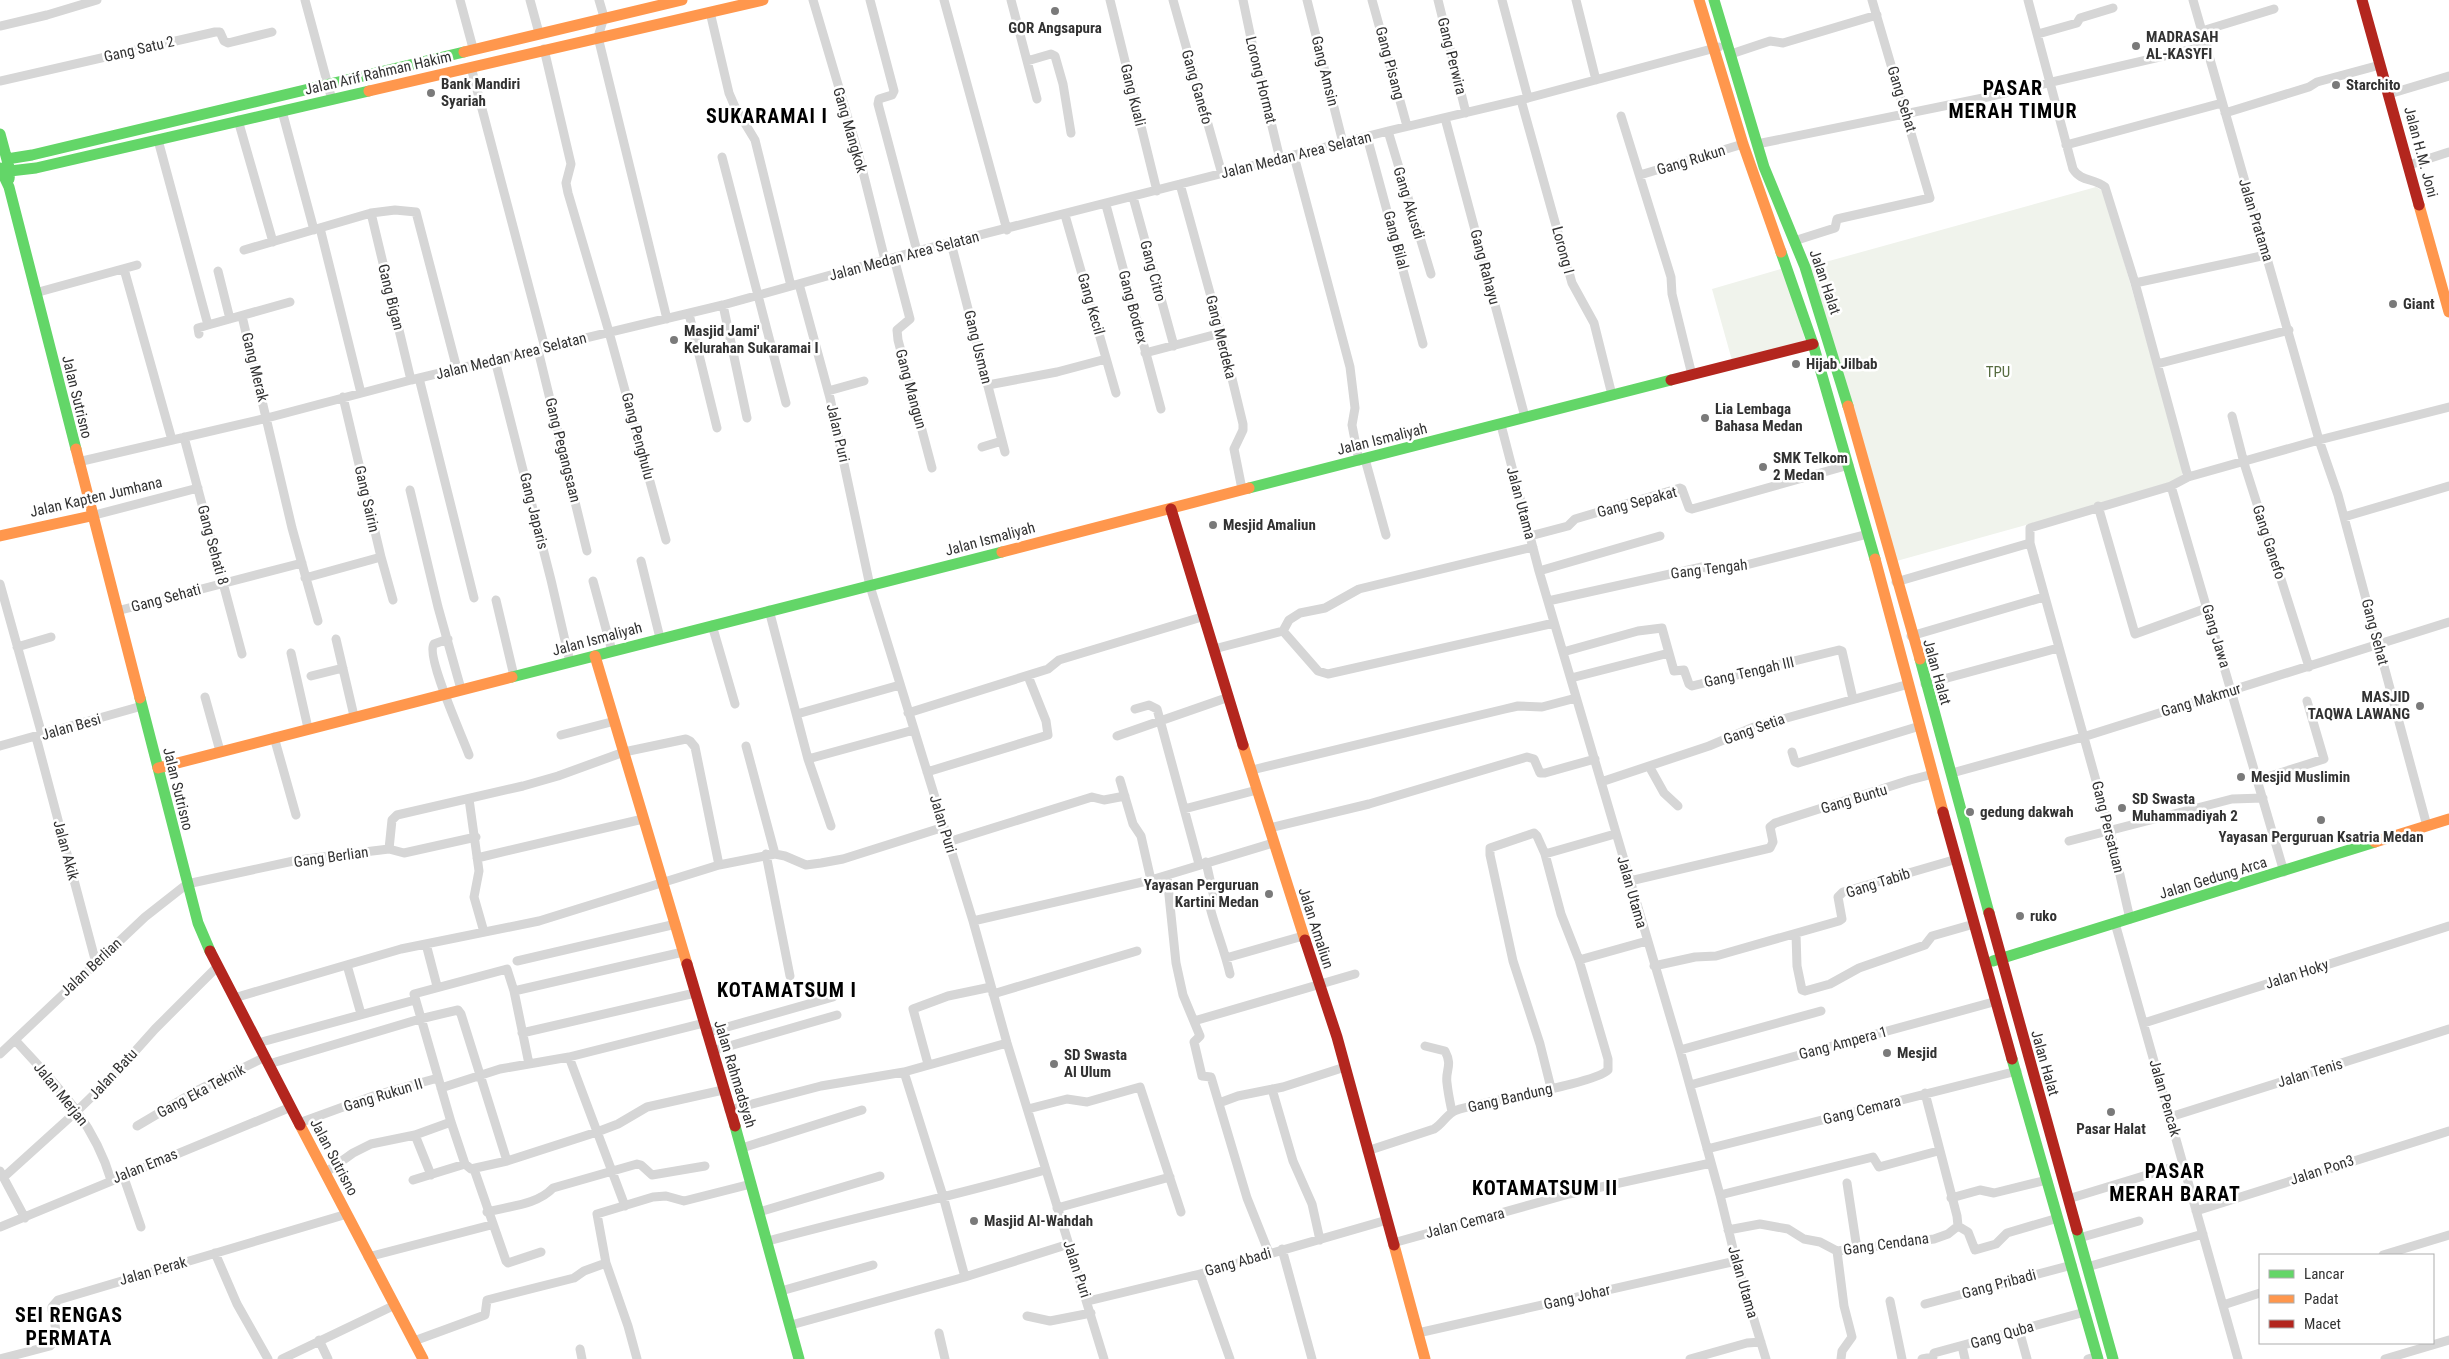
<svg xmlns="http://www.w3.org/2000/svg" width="2449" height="1359" viewBox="0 0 2449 1359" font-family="'Roboto Condensed',sans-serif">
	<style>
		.green { fill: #f0f3ec }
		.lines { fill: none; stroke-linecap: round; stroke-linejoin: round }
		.street { stroke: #d6d6d6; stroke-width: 9 }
		.fast { stroke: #63d668; stroke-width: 11 }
		.slow { stroke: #ff974d; stroke-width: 11 }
		.jam { stroke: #b3261e; stroke-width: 11 }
		.poi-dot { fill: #7a7a7a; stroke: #fff; stroke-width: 2 }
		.labels { text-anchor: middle; stroke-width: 5; stroke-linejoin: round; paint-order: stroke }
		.poi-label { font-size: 15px; font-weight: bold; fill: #323232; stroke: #fff; text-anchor: start }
		.street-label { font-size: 15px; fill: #323232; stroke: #fff }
		.park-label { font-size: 15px; fill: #576c41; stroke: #fff }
		.district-label { font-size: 20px; font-weight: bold; letter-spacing: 1px; fill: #000; stroke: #fff }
	</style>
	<rect width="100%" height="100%" fill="#fff"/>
	<!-- green -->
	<path class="green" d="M2096,187L2104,192L2183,468L2181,479L2177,483L1893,562L1811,266Z
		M1784,268L1806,343L1733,364L1712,289Z"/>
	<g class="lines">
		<!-- street -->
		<path class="street" d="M305,0L332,100
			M460,0L473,48
			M530,0L539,33
			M599,0L604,17L598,37L667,319
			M813,0L858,152L885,260
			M870,0L894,91L892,95L879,99L878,104L917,251
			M944,0L1007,230
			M1011,0L1037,99
			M1110,0L1157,191
			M1173,0L1222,174
			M1243,0L1253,48L1280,159
			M1307,0L1343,143
			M1372,0L1407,126
			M1438,0L1466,113
			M1502,0L1528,98
			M1576,0L1596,80
			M2028,0L2073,169C2081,182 2094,178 2105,187L2135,283L2188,477
			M2193,0L2319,440L2338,495L2427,826
			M710,12L729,93L735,107L755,140L791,286
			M0,26L47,15L97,0
			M2202,31L2274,9
			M2038,34L2077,23L2080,18L2113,8
			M544,49L571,164L566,183L568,193L609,332L666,540
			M1731,54L1770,41L1783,43L1877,15
			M1027,61L1051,54L1055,56L1063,84L1071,133
			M471,67L545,348
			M0,81L215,32H220L224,41L228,43L272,32
			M2389,94L2449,76
			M1521,100L1572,283L1594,323L1612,395
			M282,111L314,230
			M2225,113L2309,87L2317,82L2380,65
			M1621,116L1671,277L1672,294L1692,375
			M1445,118L1525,417
			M238,120L273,242
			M1388,131L1431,274
			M1367,137L1423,344
			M158,140L208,325L290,302
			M1757,144L1983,98L2207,46
			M2066,145L2222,103
			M1294,156L1350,367L1355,408L1352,425L1359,461
			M722,157L786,403
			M2409,165L2449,152
			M1640,175L1743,144
			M1180,184L1221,333L1243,424V430L1234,449L1242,489
			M1133,197L1174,346
			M1106,205L1161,409
			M371,213L411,380
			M1065,215L1116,393
			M320,228L361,393
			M1794,241L1835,228L1837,219L1930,198L1872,0
			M951,243L1005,452
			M244,250L371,213L395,210L416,212L457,369
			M894,258L910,319L897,330L898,340L932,468
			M124,269L172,440
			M218,271L230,319
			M2135,283L2266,255
			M799,284L830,398L870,586L973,921L1007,1043L1104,1359
			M35,293L137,265
			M723,305L747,418
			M689,314L717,428
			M242,316L292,528L318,621
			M199,334L198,328L208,325
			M538,350L587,551
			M1145,353L1221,333
			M495,360L551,580L570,662
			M2157,364L2289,330
			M419,378L474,598
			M988,385L1057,372L1106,359
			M828,391L864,381
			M343,397L381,557L393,600
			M2232,416L2244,463L2309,667
			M1501,425L1539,571L1680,1050L1720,1195L1736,1261L1766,1359
			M184,437L242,654
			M982,447L1002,441
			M1365,459L1386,535
			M78,462L267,418L411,380L723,305L917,251L1388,131L1528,98L1719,47
			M2171,486L2284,872
			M410,490L438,607L461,689
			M2098,506L2135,634L2207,608
			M91,516L198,488
			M2344,517L2449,486
			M1530,536L1568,526L1575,519L1680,488L1682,489L1689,508L1692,509L1849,465
			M641,561L660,638
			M1539,571L1660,536
			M305,578L381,557
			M593,581L612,651
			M1896,582L2030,543
			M0,584L42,735
			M496,600L514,676
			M1548,601L1702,567L1714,570L1730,569L1868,534
			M769,610L808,759L831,826
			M117,611L302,563
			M712,625L735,704
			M1283,631L1318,671L1328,674L1554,623
			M1911,636L2044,597
			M336,639L354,716
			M448,639L434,644C425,655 463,738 469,755
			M17,647L51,637
			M1214,649L1283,631L1289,620L1300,613L1325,608L1359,589L1533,547
			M1563,652L1638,631L1662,628L1674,671L1684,670L1689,684L1692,686L1839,650L1842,651L1853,699
			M291,653L308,728
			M311,676L343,668
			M1571,678L1669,653
			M1925,684L2058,648
			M205,697L220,751
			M1135,709L1149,705L1157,709L1199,864
			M908,713L1048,669L1059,660L1205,616
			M797,714L900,685
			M561,735L615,721
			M1117,736L1229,697
			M36,737L96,963
			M274,737L296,815
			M0,746L142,706
			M746,746L775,854
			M1792,752L1795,762L1798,763L1920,726
			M808,759L914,730
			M1649,766L1664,793L1678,806
			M1252,770L1505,709L1518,706L1542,707L1576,698
			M927,772L1048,735L1046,721L1028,676
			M1952,773L2083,737L2449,622
			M1120,780L1133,824L1141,836L1151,880
			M2258,780L2324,759L2307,701
			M1601,782L1709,746L1754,727L1909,684
			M469,799L479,871L474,897L484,932
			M1184,809L1257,790
			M1269,828L1369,804L1527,757L1534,759L1540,773H1545L1595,759
			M2069,841L2232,799L2263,798
			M948,842L1092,797L1104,800L1125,796
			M389,849L392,820L397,815L523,786L558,776L624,752L686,739L690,741L695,747L719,865
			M766,854L790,976
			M1545,854L1615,834
			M477,858L643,819
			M1206,862L1215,902L1210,907L1211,911C1217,933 1225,952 1230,974
			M1167,876L1176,963L1183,995L1200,1036L1194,1042L1202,1076L1211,1077L1247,1198L1269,1253
			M1630,881L1770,848L1773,842L1770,827L1775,823L1910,780L1933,774
			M2130,919L2110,831L2030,543V528L2171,486L2188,477L2319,440L2449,407
			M973,921L1151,880L1273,843
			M2115,923L2238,1359
			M1796,934L1797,966L1802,990L1805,991L1830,984L1859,968L1925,945L1932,936L1974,924
			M426,944L437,986
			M1226,958L1303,936
			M1579,960L1647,941
			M517,961L676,924
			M347,965L361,1014
			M1654,966L1695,957L1716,956L1839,921L1842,919L1838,897L1843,892L1957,859
			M514,991L683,952
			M993,994L1137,951
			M234,998L401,949L539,921L719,865L775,854L785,856L806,865L821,863L843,859L944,827
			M1194,1021L1355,974
			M2144,1023L2449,926
			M522,1033L695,993
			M706,1033L833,997
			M15,1040C56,1085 93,1120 111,1180
			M258,1043L415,1000
			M1425,1046L1445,1051C1453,1066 1445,1070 1447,1083C1448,1093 1450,1102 1452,1112
			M1680,1050L1821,1011
			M712,1051L837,1015
			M0,1054L145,917L187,884L298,860L389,849L404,853L476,837
			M569,1057L625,1206
			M269,1064L420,1019L458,1010L461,1014L507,1161
			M529,1064L514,991L507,969L414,994L451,1122L465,1164L471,1169L507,1161L597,1132L618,1124L647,1107L723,1090
			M928,1064L913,1009L948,996L991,987
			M1690,1085L1997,1001
			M441,1088L500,1069L569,1057L704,1023
			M1272,1089L1293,1161L1312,1204L1320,1240
			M1925,1093L1957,1216L1958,1226
			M1219,1103L1238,1096L1283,1087L1345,1067
			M1028,1109L1067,1099L1087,1102L1140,1087L1181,1212
			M729,1110L821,1086L904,1072
			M2170,1117L2449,1029
			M299,1123L376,1095L438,1078
			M137,1126L198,1090L265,1057
			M415,1135L431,1175
			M742,1148L862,1110
			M1707,1149L2017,1071
			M1367,1151L1434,1129C1443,1124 1447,1113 1457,1110C1484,1101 1595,1084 1608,1070V1059L1579,960L1561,914L1545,854L1537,836L1534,833L1490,848V855L1513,961L1540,1044L1551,1088
			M474,1169L506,1261L508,1263L541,1252
			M0,1171L25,1218
			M325,1173L353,1153L371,1144L415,1135L451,1122
			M123,1175L141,1227
			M5,1176L78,1110L112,1077L155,1029L217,967
			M413,1180L465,1164
			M1847,1183L1857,1249
			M1720,1195L1873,1157L1879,1167L1938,1151
			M1951,1198L1980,1190L1994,1193L2047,1180
			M2068,1199L2183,1164
			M1057,1208L1170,1177
			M2196,1211L2449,1131
			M487,1212C509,1206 537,1205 553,1188L637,1164L641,1165L652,1175L705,1166
			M759,1212L880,1176
			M1958,1226L1968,1232L1975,1250L1996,1244L2007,1233L2058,1218
			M0,1227L291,1107
			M1728,1230L1760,1224L1788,1229L1804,1239L1820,1242L1837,1251L1934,1239L1948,1234L1958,1226
			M2079,1238L2139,1221
			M768,1241C860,1216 954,1196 1045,1170
			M1393,1243L1569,1194L1711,1163
			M1282,1249L1312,1359
			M1837,1251L1844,1306L1852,1337L1842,1351L1841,1359
			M215,1253L237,1304L268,1359
			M2383,1255L2449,1235
			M368,1257L491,1225
			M2087,1267L2203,1234
			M1200,1274L1230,1359
			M965,1277L943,1196L904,1072L1007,1043
			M781,1291L873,1265
			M1088,1301L1200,1274L1387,1220
			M1890,1301L1902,1359
			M1925,1304L2072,1265
			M2223,1305L2260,1293
			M1027,1316L1050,1321L1091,1313
			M791,1325L965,1277L1069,1244
			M2019,1330L2027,1359
			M939,1333L945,1359
			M1418,1333L1736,1261
			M319,1340L328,1359
			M414,1341L485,1315L487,1300L574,1278L584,1271L606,1263
			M1962,1346L1965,1359
			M580,1349L582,1359
			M0,1359L50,1346C62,1336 52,1320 52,1307L58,1300L347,1214
			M282,1359L395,1305
			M637,1359L628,1326L606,1263L597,1214L653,1197L666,1196L684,1201L751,1184
			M1690,1359L1747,1343L1761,1342
			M1922,1359L1933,1357L1934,1353L2085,1312
			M2088,1359L2098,1356
			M2385,1359L2449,1340"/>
		<!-- fast -->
		<path class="fast" d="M1714,0L1764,167L1805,267L1848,406
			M0,134L10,171L9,179
			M7,159L32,155L464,52
			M0,168L9,187L76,449
			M10,171L36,168L369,91
			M1781,252L1813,344L1875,559
			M1249,488L1671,380
			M1920,659L1989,913
			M512,677L1002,552
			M140,698L198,923L210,951
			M1993,961L2375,842
			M2012,1059L2098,1359
			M735,1126L799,1359
			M2077,1230L2113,1359"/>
		<!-- slow -->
		<path class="slow" d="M1699,0L1743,144L1781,252
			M464,52L682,0
			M369,91L763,0
			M2419,205L2449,312
			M1848,406L1920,659
			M76,449L140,698
			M0,536L91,516
			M1002,552L1249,488
			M1875,559L1943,812
			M595,656L687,964
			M1243,745L1305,940
			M158,768L512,677
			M2375,842L2449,819
			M300,1125L423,1359
			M1394,1245L1425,1359"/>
		<!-- jam -->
		<path class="jam" d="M2362,0L2419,205
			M1671,380L1813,344
			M1171,509L1243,745
			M1943,812L2012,1059
			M1989,913L2077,1230
			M1305,940L1337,1037L1394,1245
			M210,951L300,1125
			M687,964L735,1126"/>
	</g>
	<!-- markers -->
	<g class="poi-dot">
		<circle cx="1055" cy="11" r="5"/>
		<circle cx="2136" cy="46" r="5"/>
		<circle cx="2336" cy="85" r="5"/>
		<circle cx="431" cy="93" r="5"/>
		<circle cx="2393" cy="304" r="5"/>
		<circle cx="674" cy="340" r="5"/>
		<circle cx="1796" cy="364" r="5"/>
		<circle cx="1705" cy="418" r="5"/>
		<circle cx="1763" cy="467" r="5"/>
		<circle cx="1213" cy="525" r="5"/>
		<circle cx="2420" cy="706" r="5"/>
		<circle cx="2241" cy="777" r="5"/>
		<circle cx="2122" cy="808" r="5"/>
		<circle cx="1970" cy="812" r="5"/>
		<circle cx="2321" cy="820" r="5"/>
		<circle cx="1269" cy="894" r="5"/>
		<circle cx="2020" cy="916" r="5"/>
		<circle cx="1887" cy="1053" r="5"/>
		<circle cx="1054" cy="1064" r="5"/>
		<circle cx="2111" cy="1112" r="5"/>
		<circle cx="974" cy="1221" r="5"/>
	</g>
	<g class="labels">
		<!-- poi labels -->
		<g class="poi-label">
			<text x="1055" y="33" text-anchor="middle">GOR Angsapura</text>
			<text x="2146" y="42">MADRASAH<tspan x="2146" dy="17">AL-KASYFI</tspan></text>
			<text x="441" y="89">Bank Mandiri<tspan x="441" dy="17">Syariah</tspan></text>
			<text x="2346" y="90">Starchito</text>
			<text x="2403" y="309">Giant</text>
			<text x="684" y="336">Masjid Jami'<tspan x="684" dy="17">Kelurahan Sukaramai I</tspan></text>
			<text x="1806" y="369">Hijab Jilbab</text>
			<text x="1715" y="414">Lia Lembaga<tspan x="1715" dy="17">Bahasa Medan</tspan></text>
			<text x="1773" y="463">SMK Telkom<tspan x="1773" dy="17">2 Medan</tspan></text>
			<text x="1223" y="530">Mesjid Amaliun</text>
			<text x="2410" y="702" text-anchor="end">MASJID<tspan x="2410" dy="17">TAQWA LAWANG</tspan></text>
			<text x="2251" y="782">Mesjid Muslimin</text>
			<text x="2132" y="804">SD Swasta<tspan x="2132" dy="17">Muhammadiyah 2</tspan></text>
			<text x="1980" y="817">gedung dakwah</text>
			<text x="2321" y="842" text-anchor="middle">Yayasan Perguruan Ksatria Medan</text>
			<text x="1259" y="890" text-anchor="end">Yayasan Perguruan<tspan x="1259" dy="17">Kartini Medan</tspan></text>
			<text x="2030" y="921">ruko</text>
			<text x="1897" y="1058">Mesjid</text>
			<text x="1064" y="1060">SD Swasta<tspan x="1064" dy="17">Al Ulum</tspan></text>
			<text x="2111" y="1134" text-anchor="middle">Pasar Halat</text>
			<text x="984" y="1226">Masjid Al-Wahdah</text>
		</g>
		<!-- street labels -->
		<g class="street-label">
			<text transform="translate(139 49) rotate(-13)" y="5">Gang Satu 2</text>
			<text transform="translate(1452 56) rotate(76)" y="5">Gang Perwira</text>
			<text transform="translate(1390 63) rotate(75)" y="5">Gang Pisang</text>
			<text transform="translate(1325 71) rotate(76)" y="5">Gang Amsin</text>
			<text transform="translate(378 73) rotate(-13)" y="5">Jalan Arif Rahman Hakim</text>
			<text transform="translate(1261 80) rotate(76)" y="5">Lorong Hormat</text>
			<text transform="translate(1197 87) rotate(74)" y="5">Gang Ganefo</text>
			<text transform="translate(1133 95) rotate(76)" y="5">Gang Kuali</text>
			<text transform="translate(1902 99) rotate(73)" y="5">Gang Sehat</text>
			<text transform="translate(850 130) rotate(74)" y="5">Gang Mangkok</text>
			<text transform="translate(2421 152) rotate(75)" y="5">Jalan H.M. Joni</text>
			<text transform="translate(1296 155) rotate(-14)" y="5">Jalan Medan Area Selatan</text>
			<text transform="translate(1691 160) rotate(-17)" y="5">Gang Rukun</text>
			<text transform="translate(1409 203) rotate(73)" y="5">Gang Akusdi</text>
			<text transform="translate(2256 220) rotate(73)" y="5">Jalan Pratama</text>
			<text transform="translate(1396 240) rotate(75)" y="5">Gang Bilal</text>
			<text transform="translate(1563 250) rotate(75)" y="5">Lorong I</text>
			<text transform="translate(904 256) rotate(-15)" y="5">Jalan Medan Area Selatan</text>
			<text transform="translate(1485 267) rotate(75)" y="5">Gang Rahayu</text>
			<text transform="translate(1153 271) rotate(75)" y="5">Gang Citro</text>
			<text transform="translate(1825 282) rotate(71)" y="5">Jalan Halat</text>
			<text transform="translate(391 297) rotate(76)" y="5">Gang Bigan</text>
			<text transform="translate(1091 304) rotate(74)" y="5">Gang Kecil</text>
			<text transform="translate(1133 307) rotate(75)" y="5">Gang Bodrex</text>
			<text transform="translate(1221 337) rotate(76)" y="5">Gang Merdeka</text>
			<text transform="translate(978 347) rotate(76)" y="5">Gang Usman</text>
			<text transform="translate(511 356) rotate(-14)" y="5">Jalan Medan Area Selatan</text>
			<text transform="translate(255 367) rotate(76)" y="5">Gang Merak</text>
			<text transform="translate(911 389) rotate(75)" y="5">Gang Mangun</text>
			<text transform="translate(77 397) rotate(76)" y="5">Jalan Sutrisno</text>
			<text transform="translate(838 433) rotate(77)" y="5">Jalan Puri</text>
			<text transform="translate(638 436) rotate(75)" y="5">Gang Penghulu</text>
			<text transform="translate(1382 439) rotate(-14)" y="5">Jalan Ismaliyah</text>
			<text transform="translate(563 450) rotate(76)" y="5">Gang Pegangsaan</text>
			<text transform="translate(96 497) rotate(-13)" y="5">Jalan Kapten Jumhana</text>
			<text transform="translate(367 499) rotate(77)" y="5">Gang Sairin</text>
			<text transform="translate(1637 502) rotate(-15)" y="5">Gang Sepakat</text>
			<text transform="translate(1521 503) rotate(75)" y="5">Jalan Utama</text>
			<text transform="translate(534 511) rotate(76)" y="5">Gang Japaris</text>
			<text transform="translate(990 539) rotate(-15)" y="5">Jalan Ismaliyah</text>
			<text transform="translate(2269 542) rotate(72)" y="5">Gang Ganefo</text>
			<text transform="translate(213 545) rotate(75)" y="5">Gang Sehati 8</text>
			<text transform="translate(1709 569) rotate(-7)" y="5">Gang Tengah</text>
			<text transform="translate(166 598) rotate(-15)" y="5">Gang Sehati</text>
			<text transform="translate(2375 632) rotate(75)" y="5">Gang Sehat</text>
			<text transform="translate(2216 636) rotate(73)" y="5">Gang Jawa</text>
			<text transform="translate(597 639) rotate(-15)" y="5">Jalan Ismaliyah</text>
			<text transform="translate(1749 672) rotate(-13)" y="5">Gang Tengah III</text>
			<text transform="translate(1937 672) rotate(74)" y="5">Jalan Halat</text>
			<text transform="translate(2201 700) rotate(-17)" y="5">Gang Makmur</text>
			<text transform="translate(71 727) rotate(-16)" y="5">Jalan Besi</text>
			<text transform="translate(1754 729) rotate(-20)" y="5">Gang Setia</text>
			<text transform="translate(178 789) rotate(76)" y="5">Jalan Sutrisno</text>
			<text transform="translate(1854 799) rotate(-17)" y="5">Gang Buntu</text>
			<text transform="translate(943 824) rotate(73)" y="5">Jalan Puri</text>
			<text transform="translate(2108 827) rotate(76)" y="5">Gang Persatuan</text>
			<text transform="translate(66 850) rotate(75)" y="5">Jalan Akik</text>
			<text transform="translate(331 857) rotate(-8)" y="5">Gang Berlian</text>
			<text transform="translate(2213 878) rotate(-17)" y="5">Jalan Gedung Arca</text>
			<text transform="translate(1878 883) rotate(-18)" y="5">Gang Tabib</text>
			<text transform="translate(1632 892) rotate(74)" y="5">Jalan Utama</text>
			<text transform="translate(1316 928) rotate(72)" y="5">Jalan Amaliun</text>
			<text transform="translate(91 967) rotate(-43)" y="5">Jalan Berlian</text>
			<text transform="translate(2297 974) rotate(-18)" y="5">Jalan Hoky</text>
			<text transform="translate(1843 1043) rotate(-15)" y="5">Gang Ampera 1</text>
			<text transform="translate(2045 1063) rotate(74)" y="5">Jalan Halat</text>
			<text transform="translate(2310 1073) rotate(-17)" y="5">Jalan Tenis</text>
			<text transform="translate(113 1074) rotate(-47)" y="5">Jalan Batu</text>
			<text transform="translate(735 1074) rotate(73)" y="5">Jalan Rahmadsyah</text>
			<text transform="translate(201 1091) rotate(-28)" y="5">Gang Eka Teknik</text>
			<text transform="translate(61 1094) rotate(51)" y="5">Jalan Merjan</text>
			<text transform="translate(383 1095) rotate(-17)" y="5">Gang Rukun II</text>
			<text transform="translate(1510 1098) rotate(-13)" y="5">Gang Bandung</text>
			<text transform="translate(2165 1098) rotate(74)" y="5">Jalan Pencak</text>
			<text transform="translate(1862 1110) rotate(-14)" y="5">Gang Cemara</text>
			<text transform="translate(334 1157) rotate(62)" y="5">Jalan Sutrisno</text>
			<text transform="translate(145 1166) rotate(-22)" y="5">Jalan Emas</text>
			<text transform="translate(2322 1170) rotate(-18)" y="5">Jalan Pon3</text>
			<text transform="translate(1465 1223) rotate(-15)" y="5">Jalan Cemara</text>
			<text transform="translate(1886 1244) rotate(-8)" y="5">Gang Cendana</text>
			<text transform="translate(1238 1262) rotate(-16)" y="5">Gang Abadi</text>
			<text transform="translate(1077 1269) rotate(72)" y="5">Jalan Puri</text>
			<text transform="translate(153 1271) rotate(-16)" y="5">Jalan Perak</text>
			<text transform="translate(1743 1282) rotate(74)" y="5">Jalan Utama</text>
			<text transform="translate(1999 1284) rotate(-15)" y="5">Gang Pribadi</text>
			<text transform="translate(1577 1297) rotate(-13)" y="5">Gang Johar</text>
			<text transform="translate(2002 1335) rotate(-16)" y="5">Gang Quba</text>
		</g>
		<!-- park labels -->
		<g class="park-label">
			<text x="1998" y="377">TPU</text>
		</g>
		<!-- district labels -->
		<g class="district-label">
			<text x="2013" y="95">PASAR<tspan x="2013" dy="23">MERAH TIMUR</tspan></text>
			<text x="767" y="123">SUKARAMAI I</text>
			<text x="787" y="997">KOTAMATSUM I</text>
			<text x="2175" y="1178">PASAR<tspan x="2175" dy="23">MERAH BARAT</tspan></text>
			<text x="1545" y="1195">KOTAMATSUM II</text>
			<text x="69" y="1322">SEI RENGAS<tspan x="69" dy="23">PERMATA</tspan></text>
		</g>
	</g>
	<!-- legend -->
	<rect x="2259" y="1254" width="175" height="90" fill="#ffffff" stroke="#adadad"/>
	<rect x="2269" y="1270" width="25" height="8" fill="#63d668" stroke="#adadad"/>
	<text x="2304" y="1279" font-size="15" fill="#323232">Lancar</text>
	<rect x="2269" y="1295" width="25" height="8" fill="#ff974d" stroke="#adadad"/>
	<text x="2304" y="1304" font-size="15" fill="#323232">Padat</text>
	<rect x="2269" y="1320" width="25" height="8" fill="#b3261e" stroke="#adadad"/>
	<text x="2304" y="1329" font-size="15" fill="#323232">Macet</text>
</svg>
